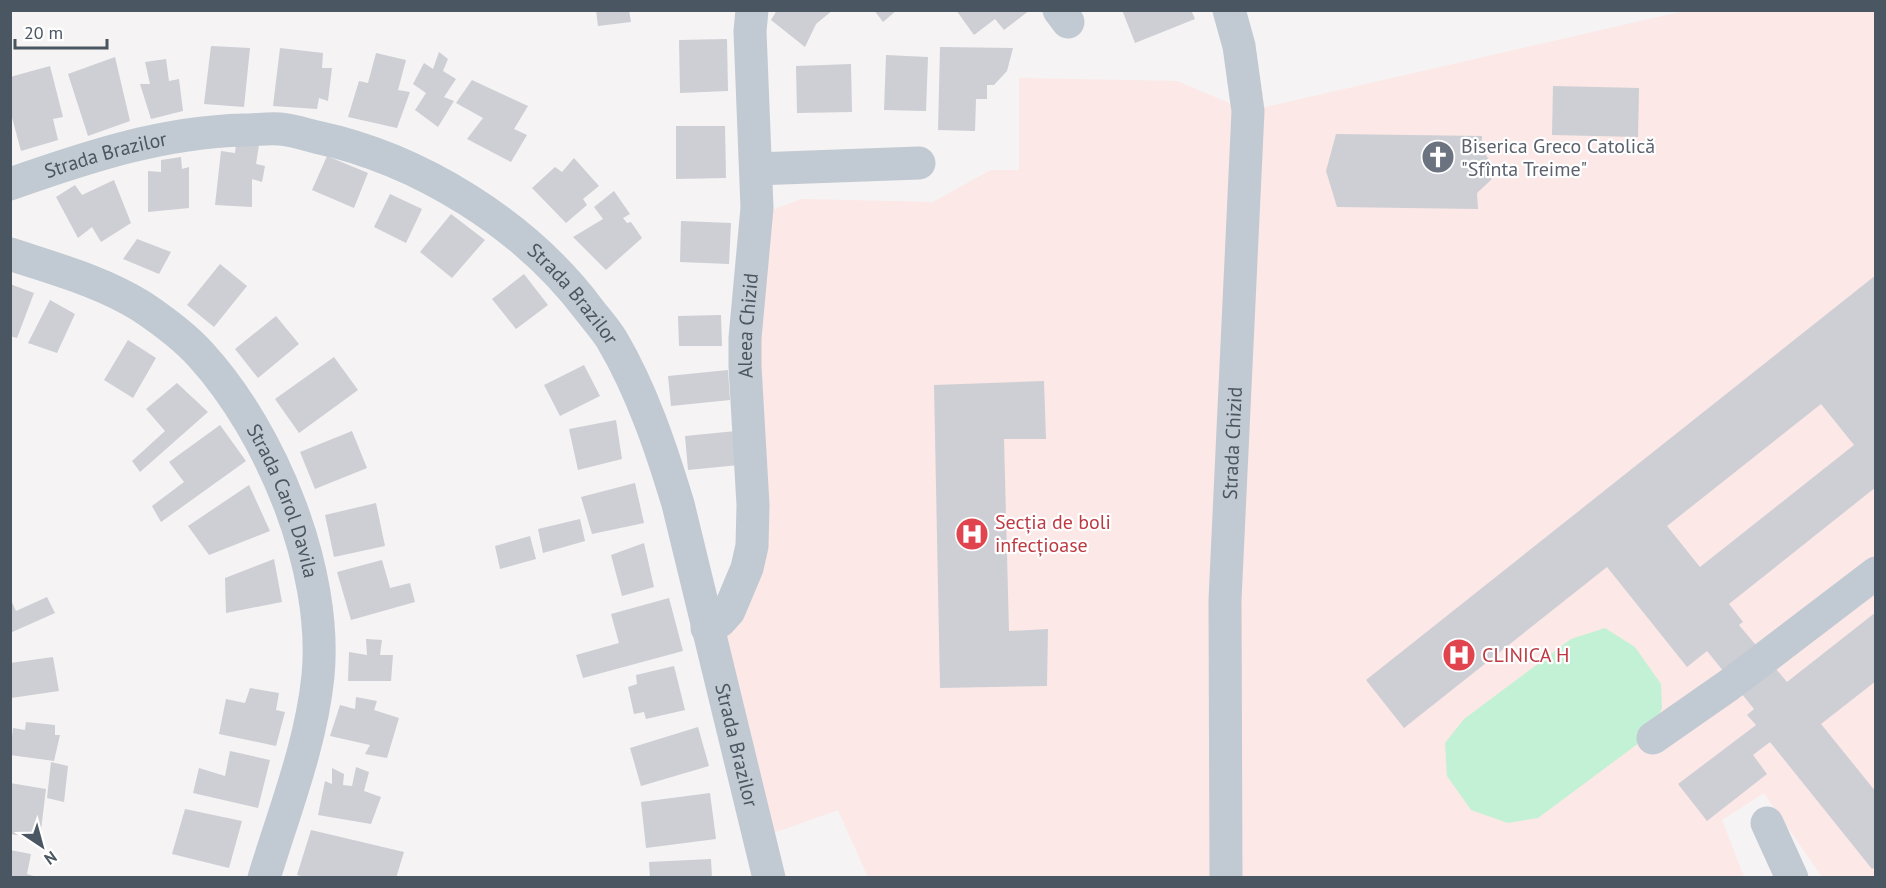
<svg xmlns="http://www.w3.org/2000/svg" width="1886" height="888" viewBox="0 0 1886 888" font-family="'PT Sans',sans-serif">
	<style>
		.medical { fill: #fce8e6 }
		.green { fill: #c3f1d5 }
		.building { fill: #cdcfd5; fill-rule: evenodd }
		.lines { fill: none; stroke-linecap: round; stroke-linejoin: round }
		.minor { stroke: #c1cad2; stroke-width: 33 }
		.labels { text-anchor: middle; stroke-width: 4.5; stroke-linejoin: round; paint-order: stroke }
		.worship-label { font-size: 20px; fill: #5b616d; stroke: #fff; text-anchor: start }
		.street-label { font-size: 20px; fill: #4a5661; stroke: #fff }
		.health-label { font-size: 20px; fill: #be3a42; stroke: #fff; text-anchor: start }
	</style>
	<rect width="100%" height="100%" fill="#f5f3f3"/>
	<!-- medical -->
	<path class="medical" d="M1684,11H1875V877H1822L1764,793L1722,820L1744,877H868L838,810L759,838L720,621L729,611L758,313L772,210L802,199L933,202L991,170H1019V78L1177,81L1248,111Z"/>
	<!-- green -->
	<path class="green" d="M1605,628L1635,647L1661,684L1662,708L1651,734L1538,818L1508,823L1471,810L1447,776L1445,743L1464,719L1571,639Z"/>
	<!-- building -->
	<path class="building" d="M596,10H629L631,22L598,26Z
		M777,10H833L816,24L805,47L771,20Z
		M874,10H897L883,22Z
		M956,10H1030L1004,30L995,19L974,35Z
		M1122,10H1191L1195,19L1135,43Z
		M727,39L728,91L680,93L679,40Z
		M211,46L250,48L244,107L204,104Z
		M940,47L1013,48L1007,71L994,85H987V99H976L975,131L938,130Z
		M280,48L323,53L322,68H332L328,101L319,98L317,109L273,106Z
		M439,52L448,59L443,71L456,79L444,97L454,101L438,127L415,110L426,93L413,84L424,63L433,69Z
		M376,53L406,60L398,90L410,92L397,128L348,117L359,81L368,83Z
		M886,55L928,57L926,111L884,110Z
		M115,57L130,121L88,136L68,74Z
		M166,59L169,81L179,79L183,111L151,119L140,84H150L145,62Z
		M851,64L852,112L797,113L796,66Z
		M50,66L63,117L53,119L58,140L21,151L10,110V77Z
		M472,80L528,106L514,129L527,135L511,162L467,139L483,118L456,103Z
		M1553,86L1639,88L1638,137L1552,135Z
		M676,126H725L726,178L676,179Z
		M1336,134L1482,136V149L1495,169L1491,180L1477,193L1478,209L1337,207L1326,171Z
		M236,143L259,145L256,164L265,166L262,182L252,179V207L215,205L221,151L235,153Z
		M327,156L368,173L354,208L312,190Z
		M181,157L182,169L189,167V208L148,212V171L161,172V160Z
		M574,158L599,186L583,199L587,205L566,223L532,188L555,167L562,172Z
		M114,180L131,223L101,242L92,227L78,238L56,197L75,185L82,195Z
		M614,191L630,214L623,218L627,223L631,222L642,238L606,270L573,237L603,219L594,207Z
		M390,194L422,209L406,243L374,227Z
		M451,214L485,240L452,278L420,252Z
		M681,221L731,223L729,264L680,262Z
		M137,239L171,252L159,274L123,259Z
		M220,264L247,286L214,327L187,305Z
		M524,274L548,305L516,329L492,299Z
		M1876,275V487L1729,604L1743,622L1739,625L1787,682L1876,612V681L1821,724L1876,792V867L1872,869L1770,742L1753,755L1767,774L1707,821L1678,784L1756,725L1747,715L1754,709L1707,651L1687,667L1607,567L1404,728L1366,680ZM1821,404L1854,445L1700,567L1667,526Z
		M10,284L34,293L17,338L10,336Z
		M50,300L75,314L57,353L28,343Z
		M721,315L722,346H679L678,316Z
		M276,316L299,344L258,378L235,349Z
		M128,340L156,358L133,398L104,380Z
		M334,357L358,390L299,433L275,399Z
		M584,365L600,396L560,416L544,385Z
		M728,370L730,400L671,406L668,376Z
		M1044,381L1046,439H1004L1009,631L1048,629L1047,686L940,688L934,385Z
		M177,383L208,412L140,472L132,461L165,431L146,409Z
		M616,420L622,459L578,470L569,429Z
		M220,425L246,461L161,522L152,506L184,482L169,462Z
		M352,431L367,468L315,489L300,452Z
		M736,431L739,465L688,470L685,436Z
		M635,483L644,523L592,534L581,497Z
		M249,485L270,531L209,555L188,526Z
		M376,503L385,546L334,557L325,515Z
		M580,519L585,541L543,553L538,529Z
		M530,536L536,559L500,569L495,546Z
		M644,543L654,587L622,596L611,555Z
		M274,559L282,602L226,613L225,578Z
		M382,560L390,588L410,583L415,602L351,620L337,572Z
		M47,597L55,613L10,633V598L16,611Z
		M669,598L683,651L583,678L576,655L619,643L611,614Z
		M366,639L382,640L380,655H393L391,681H348L349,652L367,655Z
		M53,657L59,691L11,698L10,663Z
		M674,666L685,710L646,719L644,712L634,714L628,687L637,684L636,675Z
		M250,688L279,693L276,710L285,712L276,746L219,734L226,699L245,703Z
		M356,697L377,701L374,710L399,718L387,758L365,754L370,745L330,736L340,705L355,709Z
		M26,722L55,725V735H60L54,761L10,755L13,728L25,730Z
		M698,727L709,766L641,786L630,748Z
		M230,751L270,760L258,808L193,793L199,768L225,776Z
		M51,762L68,766L64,802L47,798Z
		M356,767L369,772L364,791L381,797L371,824L318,815L325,781L332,784V768L344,774L343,785L352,786Z
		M10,783L46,789L40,838L10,834Z
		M710,793L716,839L646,848L641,802Z
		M185,809L242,821L229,868L172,854Z
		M311,830L404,852L396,878H310L297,875Z
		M10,850L31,854L27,874L40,878H10Z
		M711,859L712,878H650L649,862Z"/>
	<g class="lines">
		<!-- minor -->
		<g class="minor">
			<path d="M1059,10L1068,22"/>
			<path d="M756,169L919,163"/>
			<path id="s1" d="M10,184C87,157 162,132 244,130C256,130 268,128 280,129C292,130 304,134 316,137C420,159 526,225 590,311C597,320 606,330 612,340C642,391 661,448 678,504L769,878"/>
			<path id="s2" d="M10,254C55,269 101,281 141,306C162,320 184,336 201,355C272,433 328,570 318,676C311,745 284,812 264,878"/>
			<path id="s3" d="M707,628L720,621L729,611L747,568L752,546L753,505L745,366V338L757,208L750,31L752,10"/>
			<path d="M1653,738L1729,685L1876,573"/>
			<path d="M1767,823L1792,878"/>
			<path id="s4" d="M1226,878L1225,600L1248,111L1239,46L1229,10"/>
		</g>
	</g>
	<!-- icons -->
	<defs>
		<symbol id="church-disc" viewBox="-11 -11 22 22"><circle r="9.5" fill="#6b7280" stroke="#fff"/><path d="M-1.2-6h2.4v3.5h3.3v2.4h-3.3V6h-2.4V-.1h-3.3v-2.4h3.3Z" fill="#fff"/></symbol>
		<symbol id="hospital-disc" viewBox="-11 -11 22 22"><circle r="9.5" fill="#e0444e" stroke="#fff"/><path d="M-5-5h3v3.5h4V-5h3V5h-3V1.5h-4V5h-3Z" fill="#fff"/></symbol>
	</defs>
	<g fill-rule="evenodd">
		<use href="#church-disc" x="1419" y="138" width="38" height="38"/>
		<use href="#hospital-disc" x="953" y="515" width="38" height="38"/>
		<use href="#hospital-disc" x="1440" y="636" width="38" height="38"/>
	</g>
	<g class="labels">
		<!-- worship labels -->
		<g class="worship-label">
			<text x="1461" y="153">Biserica Greco Catolică<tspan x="1461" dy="23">"Sfînta Treime"</tspan></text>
		</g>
		<!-- street labels -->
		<g class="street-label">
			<text dy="7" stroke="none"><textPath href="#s1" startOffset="100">Strada Brazilor</textPath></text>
			<text dy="7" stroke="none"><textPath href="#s1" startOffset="621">Strada Brazilor</textPath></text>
			<text dy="7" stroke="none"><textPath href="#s3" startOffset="318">Aleea Chizid</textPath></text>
			<text dy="7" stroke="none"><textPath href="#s4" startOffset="435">Strada Chizid</textPath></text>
			<text dy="7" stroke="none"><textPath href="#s2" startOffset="388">Strada Carol Davila</textPath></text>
			<text dy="7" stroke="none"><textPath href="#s1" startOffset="1107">Strada Brazilor</textPath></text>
		</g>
		<!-- health labels -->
		<g class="health-label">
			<text x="995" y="529">Secția de boli<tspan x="995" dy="23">infecțioase</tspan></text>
			<text x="1482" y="662">CLINICA H</text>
		</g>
	</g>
	<!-- border -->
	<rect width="1886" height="888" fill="none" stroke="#4a5661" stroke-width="24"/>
	<!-- north arrow -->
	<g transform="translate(42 846) rotate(144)" stroke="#ffffff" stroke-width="4.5" paint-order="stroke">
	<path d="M0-4.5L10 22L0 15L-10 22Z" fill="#4a5661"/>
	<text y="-9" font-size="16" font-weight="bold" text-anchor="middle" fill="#4a5661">N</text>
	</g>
	<!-- scale -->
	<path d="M15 39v9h92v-9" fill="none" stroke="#4a5661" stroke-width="3"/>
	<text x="24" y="39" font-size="18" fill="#4a5661" stroke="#ffffff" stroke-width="4.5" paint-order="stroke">20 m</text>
</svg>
